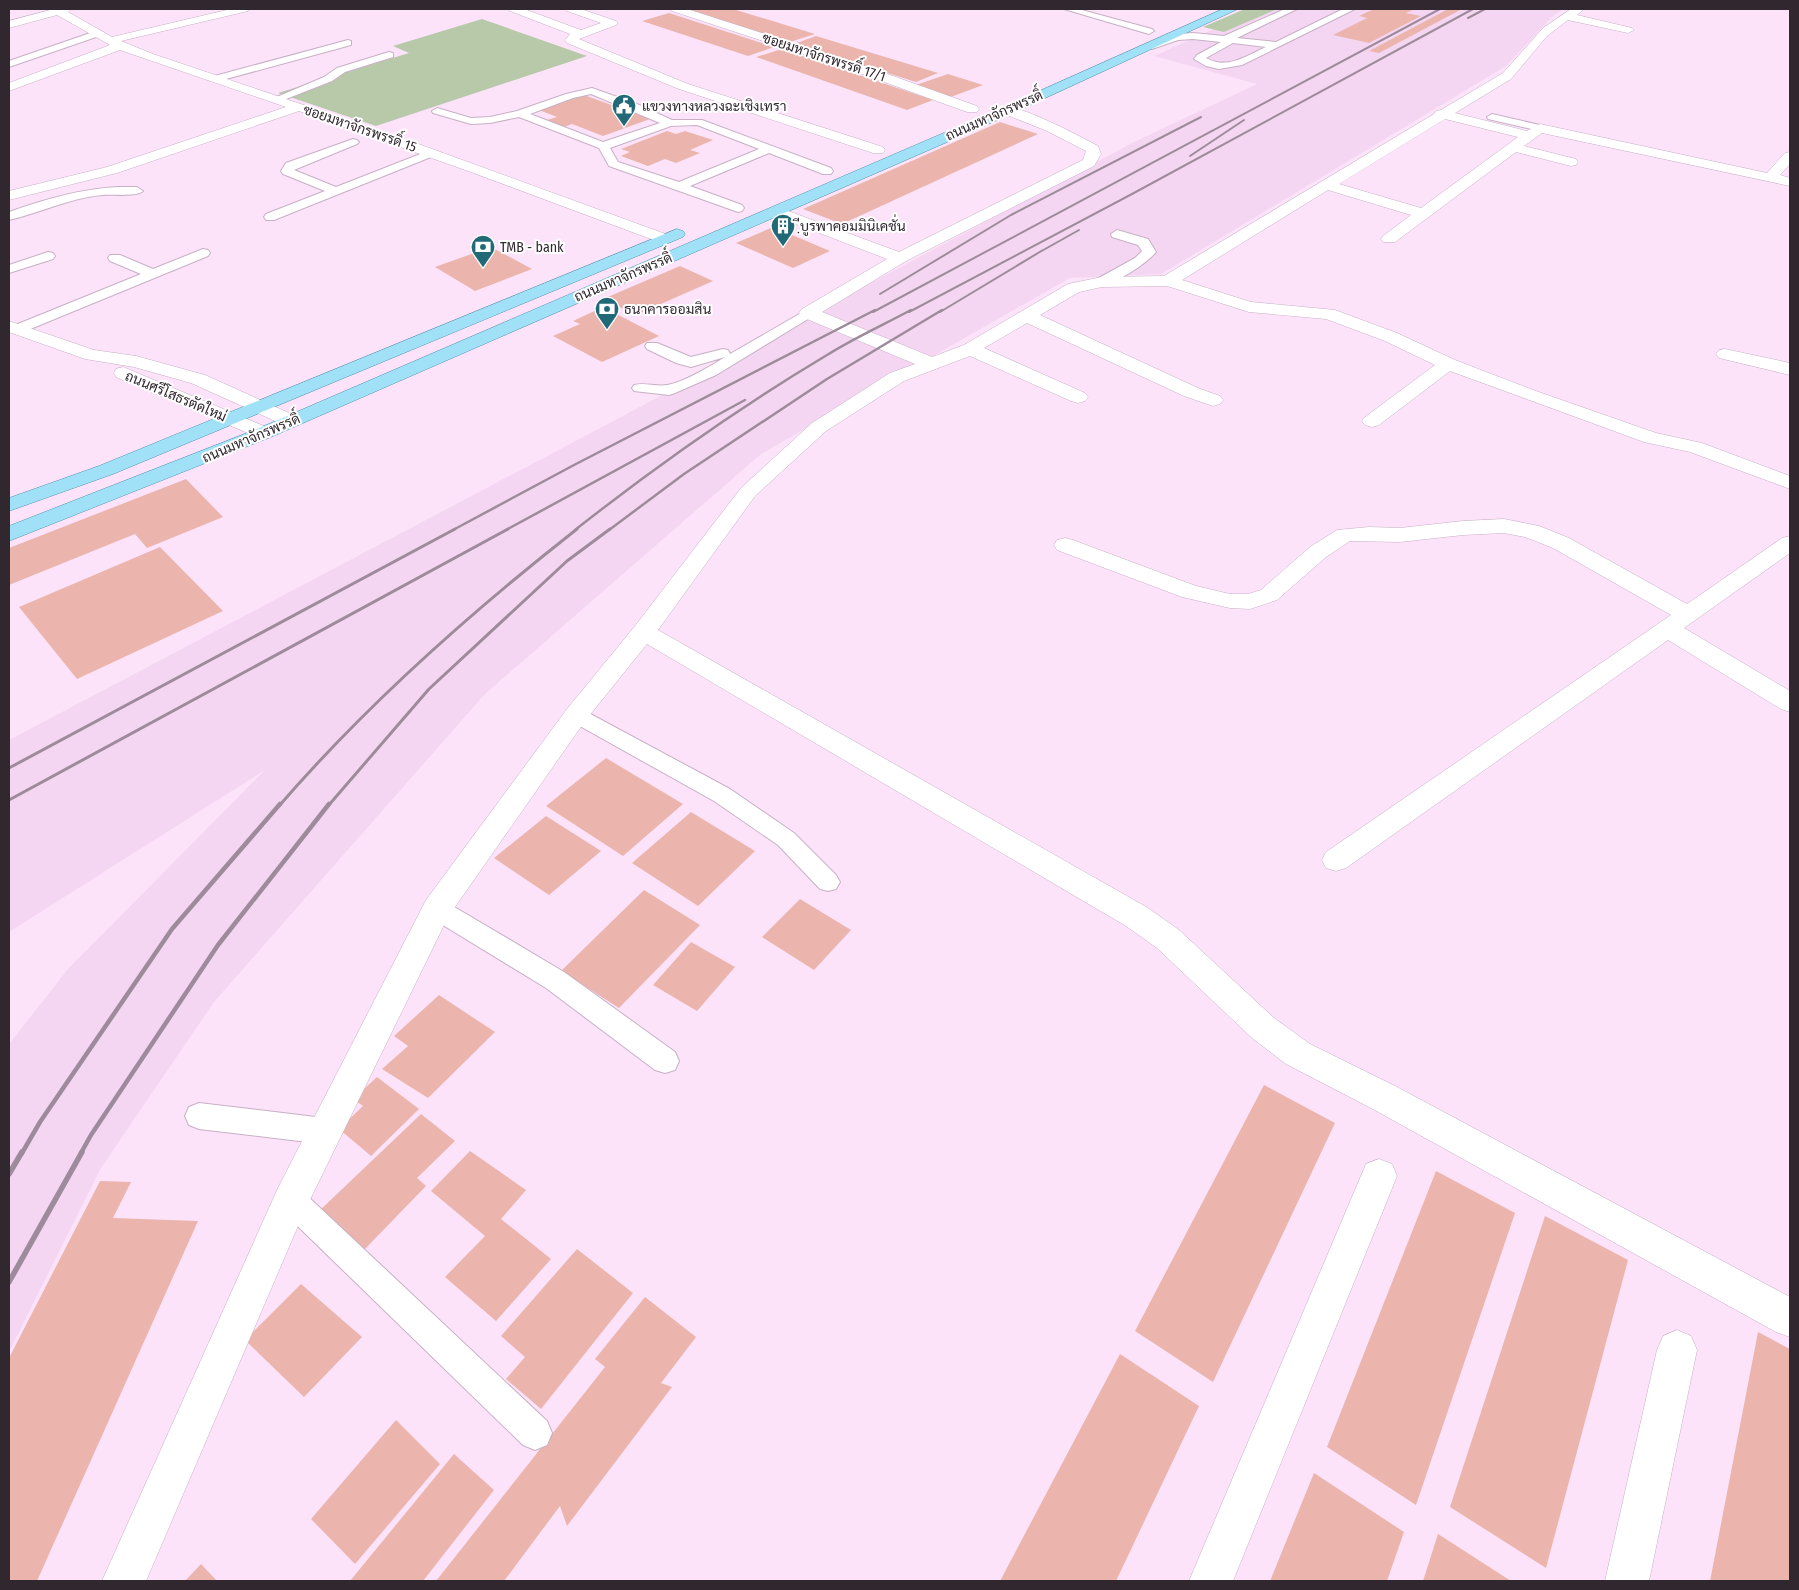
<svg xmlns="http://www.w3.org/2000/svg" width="1799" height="1590" viewBox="0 0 1799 1590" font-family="'Fira Sans Condensed',Sarabun,sans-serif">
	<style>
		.built { fill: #f5d6f2 }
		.green { fill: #b7c9a9 }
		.building { fill: #ebb5ad }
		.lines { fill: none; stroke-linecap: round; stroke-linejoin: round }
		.lane-casing { stroke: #c7b0c5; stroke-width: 2 }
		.street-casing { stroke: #c7b0c5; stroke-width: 1 }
		.secondary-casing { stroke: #c7b0c5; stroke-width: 1 }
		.primary-casing { stroke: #5093ae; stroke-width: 1 }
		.lane { fill: #fff; fill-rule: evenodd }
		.street { fill: #fff; fill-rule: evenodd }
		.secondary { fill: #fff; fill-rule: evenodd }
		.primary { fill: #a1e1f8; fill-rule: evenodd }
		.rail-far4 { stroke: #9d8b9b; stroke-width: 2 }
		.rail-far3 { stroke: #9d8b9b; stroke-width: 2.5 }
		.rail-far2 { stroke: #9d8b9b; stroke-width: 3 }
		.rail-far1 { stroke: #9d8b9b; stroke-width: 4.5 }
		.rail { stroke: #9d8b9b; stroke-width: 5.5 }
		.labels { text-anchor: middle; stroke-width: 4; stroke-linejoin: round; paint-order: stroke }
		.far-street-label { font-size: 14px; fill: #30272f; stroke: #fff }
		.far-poi-label { font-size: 14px; fill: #30272f; stroke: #fff; text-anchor: start }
	</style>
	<rect width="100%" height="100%" fill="#fce3fa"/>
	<!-- built -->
	<path class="built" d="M1258,9H1564L1554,15L1506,66L1161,274L1070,278L761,454L485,694L214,1002L101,1168L9,1352V1044L68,969L265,770L9,932V740L621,417L1132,143L1257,84L1154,56Z"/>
	<!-- green -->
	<path class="green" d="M1245,9H1277L1224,32L1203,27Z
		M482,19L587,56L376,126L278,93L409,53L393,46Z"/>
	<!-- building -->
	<path class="building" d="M686,9H733L815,34L790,42Z
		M1374,9H1415L1406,13L1421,16L1369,43L1333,35L1367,18L1359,16Z
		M1448,9H1462L1379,53L1369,51Z
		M669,13L774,47L748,56L642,21Z
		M816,36L938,73L916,82L794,44Z
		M782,49L933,100L907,110L756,57Z
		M948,74L983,85L948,98L913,86Z
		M584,95L650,119L603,136L572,124L564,127L547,120L557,117L539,110Z
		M1000,122L1038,134L842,224L803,209Z
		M667,131L676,134L685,131L713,140L690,150L700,153L676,163L665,159L648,166L621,156L630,152L621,149Z
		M773,227L830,251L793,268L736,243Z
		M491,247L532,269L475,291L435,267Z
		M680,266L713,281L636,315L603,299Z
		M603,307L659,336L602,362L553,336L580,324L573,321Z
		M186,479L223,517L147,548L135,534L9,585V548Z
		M160,547L223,611L77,679L19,607Z
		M606,758L683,804L623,856L546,806Z
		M691,812L755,851L698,906L632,863Z
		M546,816L601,851L549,895L494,858Z
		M644,890L700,925L619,1008L561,971Z
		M800,899L851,930L814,970L762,937Z
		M691,942L735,967L697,1011L653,985Z
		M439,995L495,1032L428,1098L382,1069L408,1046L394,1036Z
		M377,1077L419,1109L371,1156L339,1129L363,1106L353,1099Z
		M1264,1085L1335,1123L1213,1382L1135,1331Z
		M421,1114L455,1141L417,1178L426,1186L362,1252L317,1213Z
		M470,1151L526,1190L501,1219L551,1259L496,1321L445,1277L485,1236L431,1191Z
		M1436,1171L1515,1213L1416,1505L1327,1447Z
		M100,1181L131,1182L113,1218L198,1221L37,1581H9V1358Z
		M1545,1216L1628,1260L1546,1568L1450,1507Z
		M577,1249L633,1293L541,1409L506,1379L525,1357L501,1336Z
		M301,1284L362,1337L304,1397L245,1340Z
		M645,1297L696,1337L661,1383L672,1387L567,1526L560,1506L504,1581H436L605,1367L595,1359Z
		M1758,1332L1790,1349V1581H1710Z
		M1120,1354L1199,1406L1116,1581H1000Z
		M396,1420L440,1464L355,1564L311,1519Z
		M454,1454L494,1490L423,1581H350Z
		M1314,1473L1404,1532L1387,1581H1270Z
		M1438,1534L1511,1581H1423Z
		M201,1564L217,1581H185Z"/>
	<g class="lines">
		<defs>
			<path id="lane" d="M1064,9H1078L1152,29L1154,31L1149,34Z
				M1285,9H1297L1237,38L1276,42L1343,9H1355L1242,65L1219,69L1206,66L1194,59L1197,55L1221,42L1193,39L1178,40L1152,49L1147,46L1177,34L1193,33L1224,36ZM1233,43L1266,47C1246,56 1227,70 1206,58Z
				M99,30L104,33L102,35L9,67V61Z
				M348,40L351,41V45L215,82L210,79L211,77Z
				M389,52L393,53V57L345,72L332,81L281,101L277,102L272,99L324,77L337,68Z
				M592,88L637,104L672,120H702L831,168L833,171L831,174H823L769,153L690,186L742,205L744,208L742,211L738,212L609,166L599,148L519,117L490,123L471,124L433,113L432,111L437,108L471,118L490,117L517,111L566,94ZM591,94L660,123L603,142L530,114L573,98ZM697,125L759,149L679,182L618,162L610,148L671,126Z
				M1492,114L1544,126L1546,128L1540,131L1488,119L1487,117Z
				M353,139L357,140L359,142L357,144L294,170L336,187L428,151L432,150L438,153L436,155L274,220H266L264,217L266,214L325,191L283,174L281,171L286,163Z
				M118,187H137L143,191C137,197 112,194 102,195C69,198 40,213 9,220V212C45,199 80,189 118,187Z
				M1117,230L1148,239L1156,252C1147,263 1111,288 1097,285L1095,282L1097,279L1135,258L1142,251L1138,245L1112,237L1111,234Z
				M203,249L208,250L210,253L208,256L23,332H13L11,329L13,326L141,274L110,261L108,258L110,255H120L153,269Z
				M48,252L53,253L55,256L53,259L9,273V265Z
				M808,309L813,310L815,313L813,316L716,375L675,393L669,395L634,391L632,388L634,385C645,382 656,387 667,385C682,383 711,366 725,357L691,367L676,363L647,349L645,346L647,343H657L691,357L723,349L728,350L730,354Z
				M576,708L583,710L730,789L794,833L836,875L840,882L836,889L828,891L820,889L778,845L714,801L569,720L565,715L569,710Z
				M437,899L446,902L564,972L675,1052L679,1061L675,1070L665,1073L655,1070L546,988L428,916L425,909L428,902Z
				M199,1103L324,1118L334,1122L338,1131L334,1140L324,1144L199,1129L189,1125L185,1116L189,1107Z
				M291,1186L301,1190L547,1421L552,1433L547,1445L535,1450L523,1445L281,1210L276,1200L281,1190Z"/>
			<path id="street" d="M54,9H71L68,12L112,37L231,9H249L248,11L121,41L153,54L413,142L671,236L673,239L671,242H659L468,171L299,111L117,173L9,200V191L107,167L286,107L120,50L9,91V83L110,45L57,15L9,28V21Z
				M508,9H524L581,30L601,23L567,11L566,9H581L616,21L618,23L616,25L579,39L688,84L883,147L885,150L883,153H873L679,89L567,43L565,40L570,34L510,11Z
				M670,9H687L862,65L977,106L979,109L977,112H967L854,71L672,11Z
				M1571,9H1584L1577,15L1632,28L1634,30L1628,33L1568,20L1547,36L1511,79L1455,113L1527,131L1540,124L1767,173L1785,153L1790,152V164L1780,175L1790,178V186L1542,133L1524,146L1576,159L1578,162L1576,165L1571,166L1516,152L1395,242H1383L1381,239L1383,236L1411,215L1328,190L1182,280L1251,302L1335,310L1397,333L1455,360L1533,390L1656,433L1702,443L1790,476V489L1690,452L1644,442L1450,371L1379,425L1372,427L1365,425L1362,421L1365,417L1435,365L1385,341L1326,319L1249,312L1167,286L1102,287L1079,292L1040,315L1198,388L1220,396L1223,400L1220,404L1213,406L1184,396L1027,323L984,348L1085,393L1088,397L1085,401L1078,403L1071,401L970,356L904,381L826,431L755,496L658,630L1148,908L1179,930L1274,1018L1310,1044L1395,1086L1790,1297V1337L1776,1332L1371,1108L1286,1064L1252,1038L1157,948L1126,926L647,644L585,721L448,917L304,1212L146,1581H102L278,1188L426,900L567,709L635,626L741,488L812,423L890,373L915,364L802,317L799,313L802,309L887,259L770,214L767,211L770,208H780L899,252L1083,160L1086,151L1047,131L1002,113L1000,110L1002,107C1018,103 1081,137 1098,146L1101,154L1094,166L906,261L822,312L932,357L964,345L1068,284L1102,277L1164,276L1434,114L1436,111L1441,110L1503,73L1543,28ZM1445,119L1518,137L1421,208L1339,184Z
				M1725,349L1790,363V375L1719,358L1716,354L1719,350Z
				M1504,519L1539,526L1569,538L1687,604L1782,538L1790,536V553L1684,628L1790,691V712L1781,709L1668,640L1346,868L1336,871L1326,868L1322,860L1326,852L1671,615L1553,548L1525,537L1504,533L1463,535L1400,542L1350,541L1326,557L1277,600L1250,609L1230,608L1182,597L1057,550L1054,545L1057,540L1065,538L1073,540L1196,586L1230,594H1248L1261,590L1310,547L1337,530L1369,527L1400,528L1463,521Z
				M1379,1159L1392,1164L1397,1176L1233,1581H1189L1366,1164Z
				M1677,1330L1691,1336L1697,1350L1649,1581H1605L1657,1350L1663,1336Z"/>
			<path id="secondary" d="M9,321L94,350L136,356L205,375L298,417L301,421L298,425L291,427L284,425L191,383L134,367L85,359L9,332Z
				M123,367L271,429L274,433L271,437L264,439L257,437L116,377L114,373L116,369Z"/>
			<path id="primary" d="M1223,9H1238L1000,119L271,437L9,541V526L257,429L990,113Z
				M677,229L683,231L685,234L683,237L113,474L9,511V498L99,466Z"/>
		</defs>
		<!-- lane casing -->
		<use href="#lane" class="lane-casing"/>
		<!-- street casing -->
		<use href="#street" class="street-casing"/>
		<!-- secondary casing -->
		<use href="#secondary" class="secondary-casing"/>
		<!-- primary casing -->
		<use href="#primary" class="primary-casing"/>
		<!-- lane -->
		<use href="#lane" class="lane"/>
		<!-- street -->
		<use href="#street" class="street"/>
		<!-- secondary -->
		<use href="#secondary" class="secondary"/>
		<!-- primary -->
		<use href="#primary" class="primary"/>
		<!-- rail-far4 -->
		<path class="rail-far4" d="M1468,18L1485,9
			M1190,156L1244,120
			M1038,253L1079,230
			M880,294L1011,215L1201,117
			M873,312L1440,9
			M909,312L1132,194L1473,9
			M940,312L1043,250"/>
		<!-- rail-far3 -->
		<path class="rail-far3" d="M453,530L574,465L875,310
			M506,530L745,400
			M575,530C655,467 740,407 827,355C854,338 883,325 911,310
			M609,530L684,474L827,379L942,310"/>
		<!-- rail-far2 -->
		<path class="rail-far2" d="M9,768L455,529
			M9,800L508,529
			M279,806C368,703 470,613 577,529
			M328,806L429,689L567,561L610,529"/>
		<!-- rail-far1 -->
		<path class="rail-far1" d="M22,1153L40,1122L172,929L280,804
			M81,1153L91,1135L218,945L329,804"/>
		<!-- rail -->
		<path class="rail" d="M9,1174L22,1152
			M9,1282L82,1152"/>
	</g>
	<!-- icons -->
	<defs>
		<symbol id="civic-pin" viewBox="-11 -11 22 30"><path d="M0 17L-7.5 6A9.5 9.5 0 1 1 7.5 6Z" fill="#226977" stroke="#fff"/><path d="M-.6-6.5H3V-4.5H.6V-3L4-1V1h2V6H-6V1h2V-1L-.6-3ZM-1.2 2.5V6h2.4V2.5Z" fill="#fff"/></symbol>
		<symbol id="building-pin" viewBox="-11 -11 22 30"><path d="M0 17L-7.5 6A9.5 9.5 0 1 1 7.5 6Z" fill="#226977" stroke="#fff"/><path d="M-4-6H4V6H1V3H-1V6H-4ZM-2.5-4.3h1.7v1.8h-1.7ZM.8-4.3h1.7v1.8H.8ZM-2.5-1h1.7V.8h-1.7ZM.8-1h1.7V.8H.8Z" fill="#fff"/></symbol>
		<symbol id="bank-pin" viewBox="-11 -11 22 30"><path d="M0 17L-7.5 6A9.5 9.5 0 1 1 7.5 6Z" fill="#226977" stroke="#fff"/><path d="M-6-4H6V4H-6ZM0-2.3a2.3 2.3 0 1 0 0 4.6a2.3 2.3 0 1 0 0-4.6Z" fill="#fff"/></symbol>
	</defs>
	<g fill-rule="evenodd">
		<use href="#civic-pin" x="610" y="92" width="28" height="38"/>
		<use href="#building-pin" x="769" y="212" width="28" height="38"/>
		<use href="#bank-pin" x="469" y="233" width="28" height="38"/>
		<use href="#bank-pin" x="593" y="295" width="28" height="38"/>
	</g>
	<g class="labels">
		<!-- far-street labels -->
		<g class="far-street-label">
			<text transform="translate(824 57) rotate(18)" y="5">ซอยมหาจักรพรรดิ์ 17/1</text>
			<text transform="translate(994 115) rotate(-24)" y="5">ถนนมหาจักรพรรดิ์</text>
			<text transform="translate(360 128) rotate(19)" y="5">ซอยมหาจักรพรรดิ์ 15</text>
			<text transform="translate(623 277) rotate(-23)" y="5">ถนนมหาจักรพรรดิ์</text>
			<text transform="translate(176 396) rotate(23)" y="5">ถนนศรีโสธรตัดใหม่</text>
			<text transform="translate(251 438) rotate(-23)" y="5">ถนนมหาจักรพรรดิ์</text>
		</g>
		<!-- far-poi labels -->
		<g class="far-poi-label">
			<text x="642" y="111">แขวงทางหลวงฉะเชิงเทรา</text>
			<text x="800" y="231">ฺีบูรพาคอมมินิเคชั่น</text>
			<text x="500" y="252">TMB - bank</text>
			<text x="624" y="314">ธนาคารออมสิน</text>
		</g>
	</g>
	<!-- border -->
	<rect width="1799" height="1590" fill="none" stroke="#30272f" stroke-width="20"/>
</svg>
